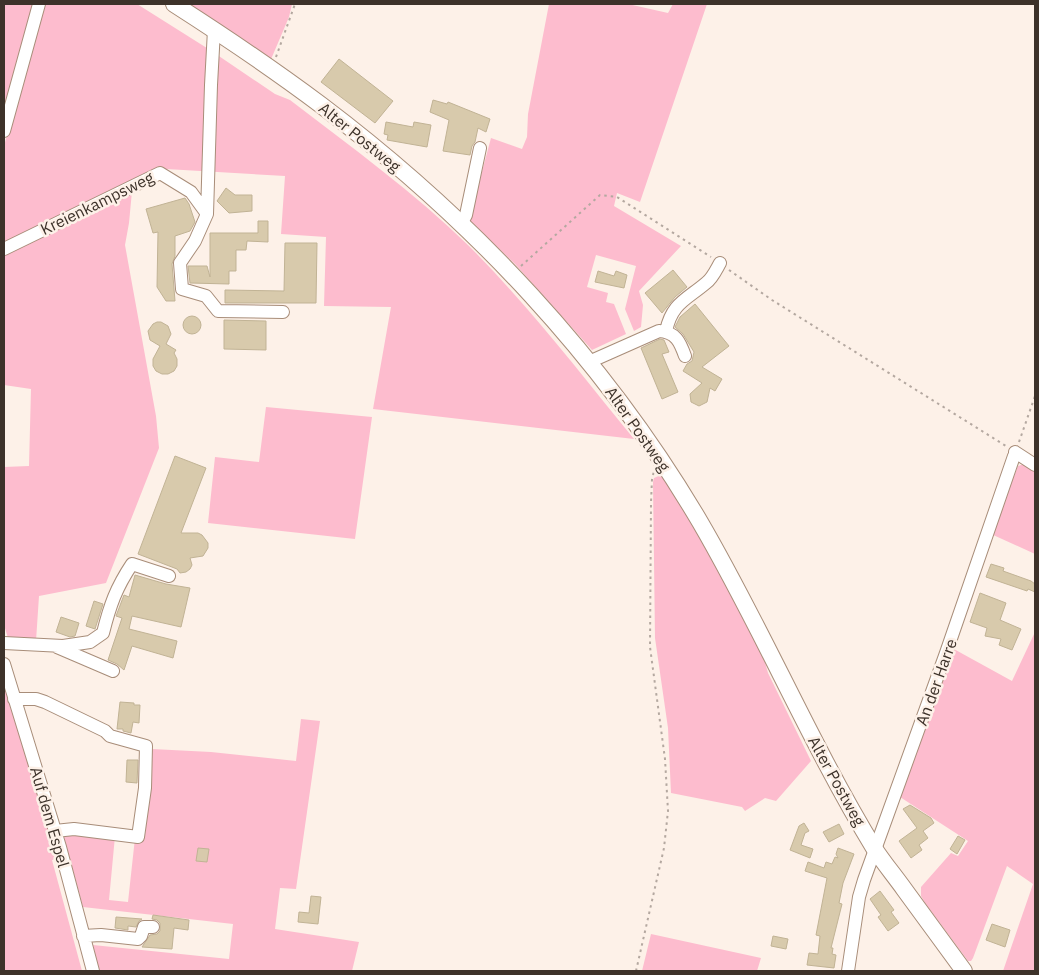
<svg xmlns="http://www.w3.org/2000/svg" width="1039" height="975" viewBox="0 0 1039 975" font-family="'IBM Plex Sans',sans-serif">
	<style>
		.green { fill: #fdbcce }
		.building { fill: #d8caac; stroke: #c1b395 }
		.lines { fill: none; stroke-linecap: round; stroke-linejoin: round }
		.minor-casing { stroke: #a88d79; stroke-width: 14 }
		.major-casing { stroke: #a88d79; stroke-width: 18 }
		.path { stroke: #b4a8a0; stroke-width: 2; stroke-dasharray: 2.5 4; stroke-linecap: butt }
		.minor { stroke: #fff; stroke-width: 12 }
		.major { stroke: #fff; stroke-width: 16 }
		.labels { text-anchor: middle; stroke-width: 5; stroke-linejoin: round; paint-order: stroke }
		.street-label { font-size: 16px; fill: #3d322a; stroke: #fdf1e8 }
	</style>
	<rect width="100%" height="100%" fill="#fdf1e8"/>
	<!-- green -->
	<path class="green" d="M4,4H35L4,122Z
		M43,4H137L210,50L275,94L290,100C351,147 414,192 469,246C529,306 581,374 634,439L373,409L391,307L324,306L326,237L281,234L285,176L166,169L4,245V146Z
		M182,4H292L289,17L269,64Z
		M549,4H628L668,13L673,4H707L640,202L617,193L614,206L681,246L639,291L643,305L641,327L634,331L625,309L636,266L596,255L587,287L608,293L606,302L614,304L626,334L592,350L515,264L469,220L491,138L522,149L527,137L528,114Z
		M132,191L129,223L125,245L156,416L159,448L106,583L39,596L36,641L8,638L4,625V467L29,466L31,389L4,385V254Z
		M266,407L372,417L355,539L208,523L215,457L259,462Z
		M1024,464L1035,471V554L991,534L1018,466Z
		M661,475L665,476L733,594L763,655L768,673L811,761L776,801L765,798L745,811L742,807L671,793L668,728L655,638L653,482L654,478Z
		M1035,632V971H1003L1033,884L1007,866L973,958L971,961H968L925,903L921,896V887L951,853L958,856L968,841L900,797L952,648L1012,681Z
		M4,679L57,859L52,860L82,971H4Z
		M301,719L320,721L296,889L280,888L275,929L359,942L352,971H99L93,945L229,959L233,924L83,907L63,834L115,836L109,900L128,902L135,838L141,839L145,836L152,749L211,752L296,761Z
		M651,934L761,958L757,971H642Z"/>
	<!-- building -->
	<path class="building" d="M339,59L393,101L375,123L321,82Z
		M433,100L447,104L448,102L490,119L486,132L478,128L475,142L472,146L470,155L443,151L449,120L430,112Z
		M386,122L413,127L414,122L431,125L427,147L387,140L388,135L384,134Z
		M226,188L235,195H252V211L229,213L217,201Z
		M185,198L189,204L195,222L190,231L175,236V256L172,264L175,301H166L157,287L158,232L153,233L146,209Z
		M258,221H268V242L247,241L246,250H236V271H229V284L190,283L188,266H207L210,277V233H258Z
		M285,243H317L316,303H225V290L284,291Z
		M673,270L687,287L675,297L662,313L645,293Z
		M598,271L614,276L616,271L627,275L624,288L595,282Z
		M695,304L729,346L702,367L722,379L715,391L710,388L707,402L699,406L691,402L690,394L702,383L683,371L687,364L692,361L694,352L683,334L675,327L680,317Z
		M183 325a9 9 0 1 1 18 0a9 9 0 1 1-18 0Z
		M224,320L266,321V350L224,349Z
		M157,322H161L168,326L171,334L166,344L176,350L174,353L177,359V366L174,371L168,374H162L156,371L153,366V359L160,346L150,340L148,331L153,324Z
		M660,339L664,340L669,352L662,354L678,392L662,399L641,348Z
		M175,456L206,468L181,533H198L202,535L208,543V548L203,556L190,558L192,565L190,569L186,572L180,573L177,569L138,554Z
		M991,564L1004,568L1003,571L1031,581L1035,584V592L1028,589L1027,591L986,577Z
		M135,575L166,584L190,588L181,627L132,616L129,629L177,641L173,658L132,646L124,670L117,664L108,660L122,618L116,616L124,595L129,597Z
		M980,593L1006,603L1000,620L1021,629L1012,650L999,645L1001,639L985,636L987,628L970,622Z
		M94,601L103,604L95,629L86,626Z
		M61,617L79,623L75,636L70,637L56,632Z
		M120,702L134,703V705H140L139,723L133,722L131,733L123,731V729H117Z
		M127,760H138L137,783L126,782Z
		M910,805L931,818L934,823L923,831L928,838L919,845L922,850L911,858L899,841L917,828L903,809Z
		M804,823L809,831L805,833L801,845L813,849L810,858L790,850L799,826Z
		M839,824L844,834L829,842L823,832Z
		M958,836L965,840L957,854L950,849Z
		M198,848L209,849L207,862L196,861Z
		M838,848L854,854L843,883L839,903L842,904L831,948H833L832,954L836,955L834,968L807,965L809,953L818,954L820,936L816,935L827,878L805,871L808,862L824,868L826,862L832,864L835,857L838,858L836,854Z
		M880,891L894,910L891,912L899,923L888,931L878,917L881,915L870,899Z
		M311,896L321,897L318,924L298,922L299,912L309,913Z
		M153,915L189,920L188,930L174,928L172,949L142,947L150,935L157,934L160,931V923L157,920L152,919Z
		M116,917L142,919L139,921L136,927L128,926V930L115,928Z
		M992,924L1010,930L1005,947L986,940Z
		M773,936L788,939L786,949L771,946Z"/>
	<g class="lines">
		<defs>
			<path id="minor" d="M214,30L211,85L207,214L195,241L180,263L182,289L206,296L218,311L283,312
				M4,131L39,4
				M461,224L466,215L480,148
				M4,249L160,173L191,192L207,214
				M666,331C672,303 686,300 706,283C712,279 716,270 720,263
				M589,362L659,331C676,332 680,342 685,356
				M1015,452L1035,465
				M4,643L63,646L90,642L103,633C110,605 116,588 132,564L169,576
				M57,647L113,671
				M4,664L60,847L93,971
				M14,699H36L45,702L105,731L110,736L146,746L145,788L138,837L74,829L55,831
				M83,936L101,935L138,939L141,936L144,927H153
				M848,971L859,897L864,880L946,653L1014,456"/>
			<path id="major" d="M174,4C224,36 273,69 321,105C472,219 604,359 700,522C762,628 810,743 874,848C883,862 894,875 904,889C924,916 944,944 964,971"/>
		</defs>
		<!-- minor casing -->
		<use href="#minor" class="minor-casing"/>
		<!-- major casing -->
		<use href="#major" class="major-casing"/>
		<!-- path -->
		<path class="path" d="M276,57L295,4
			M521,266L600,195L617,197L711,257
			M729,270L772,300L1006,446
			M1019,442L1035,396
			M636,971L664,848L668,811L665,759L650,647L651,502L652,479L654,471"/>
		<!-- minor -->
		<use href="#minor" class="minor"/>
		<!-- major -->
		<use href="#major" class="major"/>
	</g>
	<g class="labels">
		<!-- street labels -->
		<g class="street-label">
			<text transform="translate(360 137) rotate(39)" y="6">Alter Postweg</text>
			<text transform="translate(97 203) rotate(-26)" y="6">Kreienkampsweg</text>
			<text transform="translate(638 429) rotate(55)" y="6">Alter Postweg</text>
			<text transform="translate(936 682) rotate(-70)" y="6">An der Harre</text>
			<text transform="translate(837 781) rotate(61)" y="6">Alter Postweg</text>
			<text transform="translate(50 817) rotate(74)" y="6">Auf dem Espel</text>
		</g>
	</g>
	<!-- border -->
	<rect width="1039" height="975" fill="none" stroke="#3d322a" stroke-width="10"/>
</svg>
